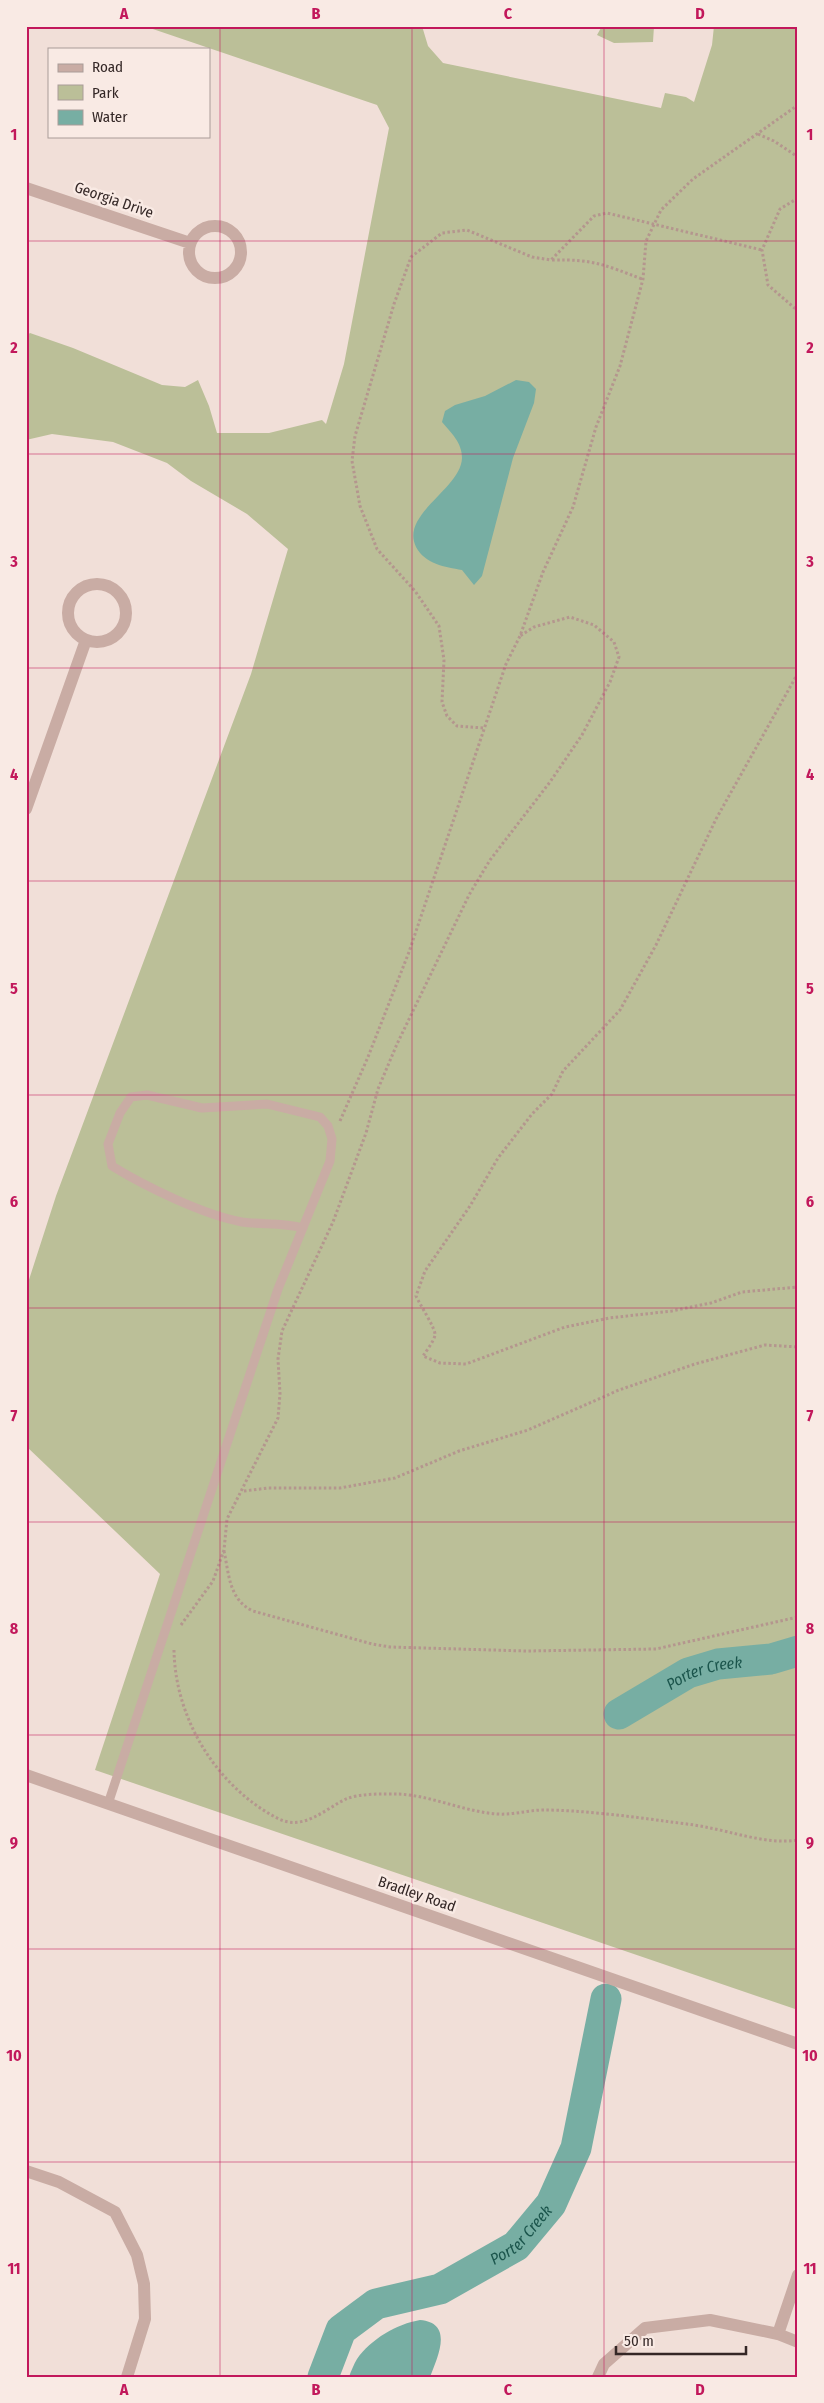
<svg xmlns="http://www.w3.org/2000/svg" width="824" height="2403" viewBox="0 0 824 2403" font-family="'Fira Sans Condensed',sans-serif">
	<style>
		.green { fill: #bbbf98 }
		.water { fill: #77aea3 }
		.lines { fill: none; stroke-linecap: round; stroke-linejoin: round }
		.river { stroke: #77aea3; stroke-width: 31 }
		.path { stroke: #b4968e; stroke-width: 3; stroke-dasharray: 2.5 2.5; stroke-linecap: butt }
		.service { stroke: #c9aca4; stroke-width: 9 }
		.minor { stroke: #c9aca4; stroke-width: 12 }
		.tertiary { stroke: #c9aca4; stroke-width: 12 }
		.grid { fill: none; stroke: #c2185b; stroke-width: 1; stroke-opacity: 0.55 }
		.labels { text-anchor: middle; stroke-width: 5; stroke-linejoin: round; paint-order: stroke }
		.street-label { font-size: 15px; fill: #342726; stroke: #f9eae4 }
		.water-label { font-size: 16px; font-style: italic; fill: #1b554c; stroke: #f9eae4 }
		.neatline { fill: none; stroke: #c2185b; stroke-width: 2 }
		.grid-label { font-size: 16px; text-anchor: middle; font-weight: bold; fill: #c2185b }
	</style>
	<rect width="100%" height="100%" fill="#f1dfd8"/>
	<!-- green -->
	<path class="green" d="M144,26H422L428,46L443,63L661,108L665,93L686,97L694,102L712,45L714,26H798V2010L95,1770L160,1574L26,1446V1289L56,1196L251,674L288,549L247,514L191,481L167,463L113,442L52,434L26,440V336L30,333L73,348L162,385L185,387L198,380L209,406L217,433H269L322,420L326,424L344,364L389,128L377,105Z
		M602,26H654L653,42L614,43L597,35Z"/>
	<!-- water -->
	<path class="water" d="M516,380L529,382L536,389L534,403L513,458L482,576L474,585L462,570C445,567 425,564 416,547C400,514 461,489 462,458C462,442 451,433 442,422L445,411L455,405L485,396Z
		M420,2320C454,2323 438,2356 430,2377H349C351,2371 354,2364 357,2359C371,2339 397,2324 420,2320Z"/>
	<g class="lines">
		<!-- river -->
		<g class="river">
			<path id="s1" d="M619,1714L688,1673L718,1664L771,1659L798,1651"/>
			<path id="s2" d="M323,2377L341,2330L376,2304L440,2289L516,2246L551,2204L576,2148L606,1999"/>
		</g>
		<!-- path -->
		<path class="path" d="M758,134L774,141L798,157
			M798,198L780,209L762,250L768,285L798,311
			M552,260C593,259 605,265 642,279
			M798,673L716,819L656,945L620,1010L563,1071L552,1094L532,1114L498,1158L470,1206L425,1271L416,1296C420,1305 436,1329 435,1335C434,1341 427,1350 423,1356L440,1363L466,1364L565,1327L609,1318L672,1311L711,1303L742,1292L798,1287
			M483,728L457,726L447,716L442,702L444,660L439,626L415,591L377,549L360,506L352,461L355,436L394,304L411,257L442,233L467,230L532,257L551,260L594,216L607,213L762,250
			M340,1121L368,1057L409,952L506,664L520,636L543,572L573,507L596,427L620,366L643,279L646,241L661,210L693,179L798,105
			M244,1491L268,1488H340L395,1478L459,1451L528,1430L619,1390L695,1364L765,1345L798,1347
			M224,1551C229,1574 229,1600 253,1611L372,1644L390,1647L526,1651L656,1649L798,1617
			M181,1625L213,1581L224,1550L227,1519L278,1418L280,1394L278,1359L282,1331L333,1222L366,1133L378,1089L397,1044L469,895L490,860L550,782L582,735L610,682L619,657L614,642L594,625L570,617L534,627L520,636
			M174,1650C175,1718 216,1786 277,1818C303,1832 325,1809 346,1799C361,1793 383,1794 399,1794C433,1796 465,1812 498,1814C514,1815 528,1810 544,1810C579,1810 628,1816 664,1821C677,1823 691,1824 705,1827C734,1832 768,1845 798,1840"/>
		<!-- service -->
		<path class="service" d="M108,1804L278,1289L330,1161L332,1139L328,1126L320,1117L267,1104L202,1108L147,1095L131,1097L120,1113L108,1144L112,1166C146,1187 204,1215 242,1222C263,1225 282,1222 303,1228"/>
		<!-- minor -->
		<path class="minor" d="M26,188L190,243
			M189 252a26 26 0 1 1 52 0a26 26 0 1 1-52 0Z
			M68 613a29 29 0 1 1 58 0a29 29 0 1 1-58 0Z
			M26,809L86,640
			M26,2171L59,2182L115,2212L137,2255L144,2284L145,2319L127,2377
			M778,2334L798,2275
			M598,2377L604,2364L645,2328L710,2320L778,2334L798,2342"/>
		<!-- tertiary -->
		<path class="tertiary" d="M26,1775L798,2044"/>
	</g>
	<!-- grid -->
	<path class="grid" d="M220,26V2377M412,26V2377M604,26V2377M26,241H798M26,454H798M26,668H798M26,881H798M26,1095H798M26,1308H798M26,1522H798M26,1735H798M26,1949H798M26,2162H798"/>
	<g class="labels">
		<!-- street labels -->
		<g class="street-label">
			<text transform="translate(114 200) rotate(19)" y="5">Georgia Drive</text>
			<text transform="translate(417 1894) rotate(19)" y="5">Bradley Road</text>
		</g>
		<!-- water labels -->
		<g class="water-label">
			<text dy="6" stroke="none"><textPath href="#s1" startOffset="96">Porter Creek</textPath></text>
			<text dy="6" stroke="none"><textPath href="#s2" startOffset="258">Porter Creek</textPath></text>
		</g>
	</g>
	<!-- border -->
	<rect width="824" height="2403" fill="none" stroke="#f9eae4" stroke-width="55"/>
	<!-- legend -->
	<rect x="48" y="48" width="162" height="90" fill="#f9eae4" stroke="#aa9c98"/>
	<rect x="58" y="64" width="25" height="8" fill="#c9aca4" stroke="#aa9c98"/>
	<text x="92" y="72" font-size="15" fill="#342726">Road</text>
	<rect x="58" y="85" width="25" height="15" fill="#bbbf98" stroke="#aa9c98"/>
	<text x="92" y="98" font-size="15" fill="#342726">Park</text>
	<rect x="58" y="110" width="25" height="15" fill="#77aea3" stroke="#aa9c98"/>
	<text x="92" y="122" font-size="15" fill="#342726">Water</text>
	<!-- scale -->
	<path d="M616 2346v8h130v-8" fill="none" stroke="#342726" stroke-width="2.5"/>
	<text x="624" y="2346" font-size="15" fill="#342726" stroke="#f9eae4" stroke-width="4" paint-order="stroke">50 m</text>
	<rect x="28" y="28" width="768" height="2348" class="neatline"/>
	<g class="grid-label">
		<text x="124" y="19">A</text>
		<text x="316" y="19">B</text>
		<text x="508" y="19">C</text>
		<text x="700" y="19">D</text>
		<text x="14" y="140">1</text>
		<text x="810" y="140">1</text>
		<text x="14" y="353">2</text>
		<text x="810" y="353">2</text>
		<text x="14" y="567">3</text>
		<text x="810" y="567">3</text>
		<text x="14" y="780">4</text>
		<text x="810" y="780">4</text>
		<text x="14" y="994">5</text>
		<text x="810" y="994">5</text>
		<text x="14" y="1207">6</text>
		<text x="810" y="1207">6</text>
		<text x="14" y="1421">7</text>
		<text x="810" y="1421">7</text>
		<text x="14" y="1634">8</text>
		<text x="810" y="1634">8</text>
		<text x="14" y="1848">9</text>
		<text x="810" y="1848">9</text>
		<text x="14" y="2061">10</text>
		<text x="810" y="2061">10</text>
		<text x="14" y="2274">11</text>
		<text x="810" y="2274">11</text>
		<text x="124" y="2395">A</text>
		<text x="316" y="2395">B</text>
		<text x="508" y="2395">C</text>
		<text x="700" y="2395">D</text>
	</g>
</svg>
